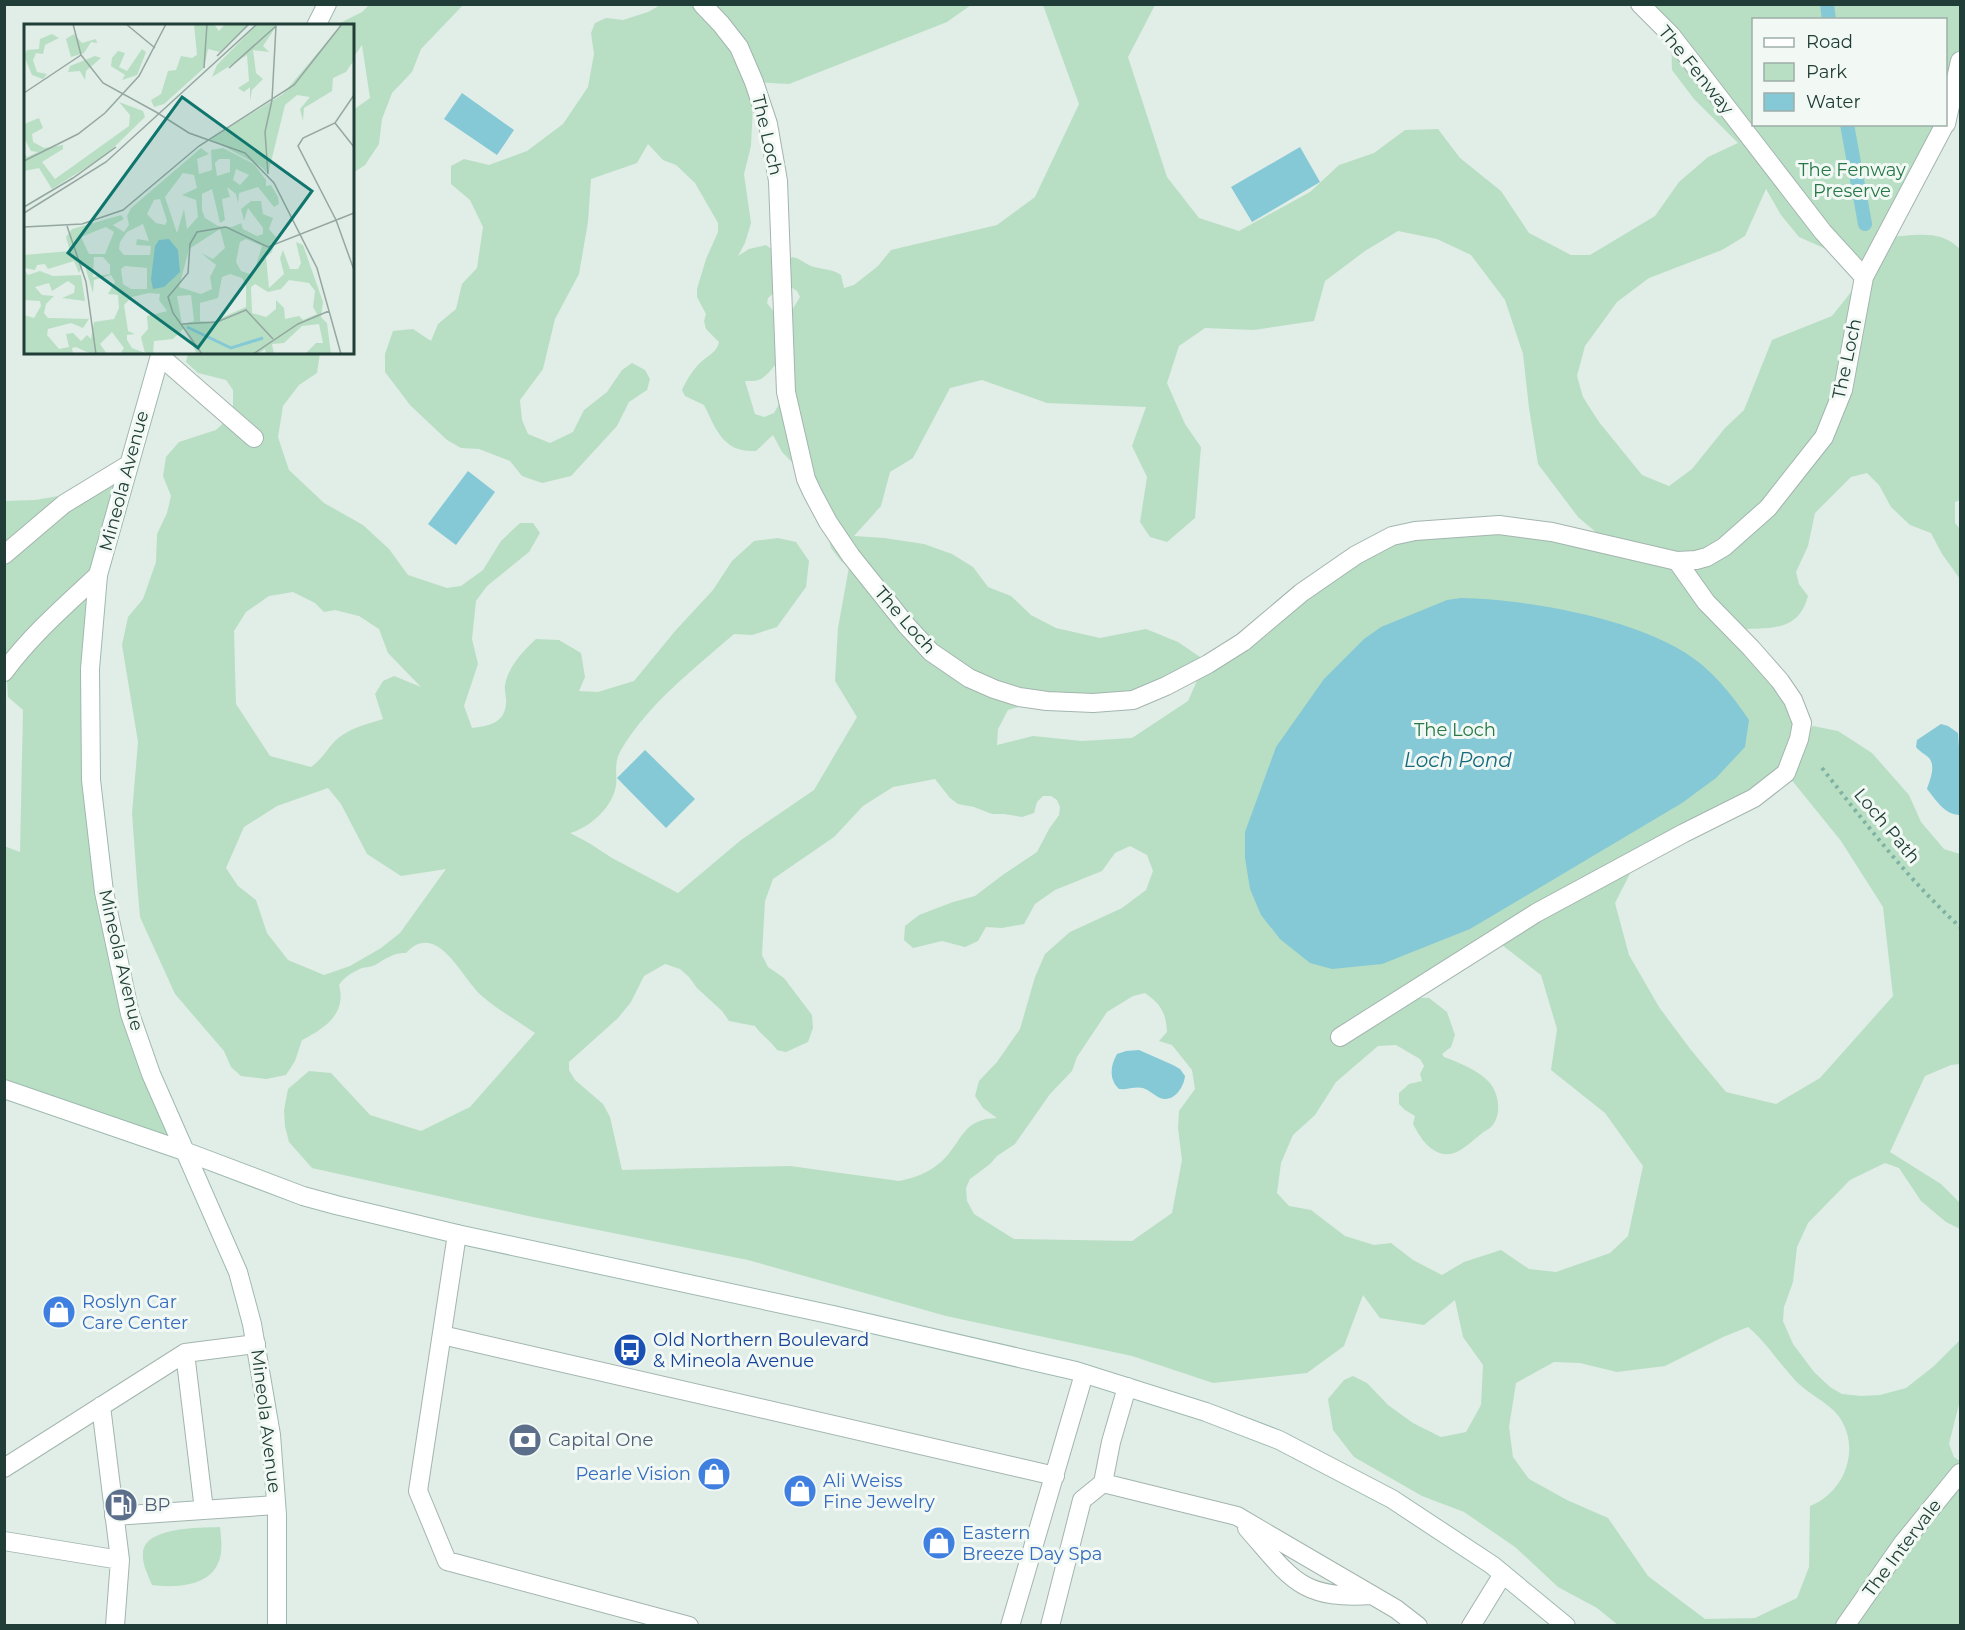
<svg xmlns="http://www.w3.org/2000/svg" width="1965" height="1630" viewBox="0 0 1965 1630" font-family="Montserrat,sans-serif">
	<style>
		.green { fill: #b8dfc3; fill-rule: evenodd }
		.water { fill: #85c8d6 }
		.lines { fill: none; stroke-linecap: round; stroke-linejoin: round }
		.stream { stroke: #85c8d6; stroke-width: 14 }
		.service-casing { stroke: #a3b5af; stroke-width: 20 }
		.minor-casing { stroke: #a3b5af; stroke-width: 20 }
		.tertiary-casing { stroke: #a3b5af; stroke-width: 20 }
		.secondary-casing { stroke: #9eb9b0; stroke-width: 20 }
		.path { stroke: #7fb2a3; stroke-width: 4; stroke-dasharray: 3 4.5; stroke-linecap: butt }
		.service { stroke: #fff; stroke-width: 18 }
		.minor { stroke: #fff; stroke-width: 18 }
		.tertiary { stroke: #fff; stroke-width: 18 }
		.secondary { stroke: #fff; stroke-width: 18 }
		.labels { text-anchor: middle; stroke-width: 6; stroke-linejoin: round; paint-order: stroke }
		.street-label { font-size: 18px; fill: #203e37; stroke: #f2f9f5 }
		.park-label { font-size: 18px; fill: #277848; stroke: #f2f9f5 }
		.shop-label { font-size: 18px; fill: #366cbe; stroke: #f2f9f5; text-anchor: start }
		.transit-label { font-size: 18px; fill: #164399; stroke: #f2f9f5; text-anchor: start }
		.service-label { font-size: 18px; fill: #4e5e75; stroke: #f2f9f5; text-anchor: start }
		.water-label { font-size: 20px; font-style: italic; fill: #166b7e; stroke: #f2f9f5 }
		.inset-river { fill: none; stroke: #85c8d6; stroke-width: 3 }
		.inset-road { fill: none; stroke: #94a7a1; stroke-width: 1.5 }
		.view { fill: #0f766e; fill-opacity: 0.15; stroke: #0f766e; stroke-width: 3 }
		.inset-edge { fill: none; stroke: #203e37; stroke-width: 3 }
	</style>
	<rect width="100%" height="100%" fill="#e1ede7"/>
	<!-- green -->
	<path class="green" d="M662,4L971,5L947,22L789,84L754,82L751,146L744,174L751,223L745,243L738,256L749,249L766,245L787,261L792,257C802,259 803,263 811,266C822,270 831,268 841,275L844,288L854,285L878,266L891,250L997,225L1035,197L1079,104L1043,5H1155L1128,57L1167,177L1199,218L1239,231L1310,192L1339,165L1374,153L1405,130L1438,129L1460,158L1501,191L1529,233L1571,255H1590L1655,216L1679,182L1708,157L1738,143L1694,99L1672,70L1671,35L1640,5H1960V61L1946,124V20H1754V124L1945,125L1886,237C1913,236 1940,228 1960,249V500L1955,502V523L1960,529V579L1942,554L1931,533L1910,525L1891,507L1879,485L1867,473L1851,477L1815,513L1808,546L1796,572L1799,584L1808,596C1799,629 1776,628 1747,629V643L1780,681L1800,738L1813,726L1838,731L1872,753L1909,795L1921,822L1944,849L1960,854V1064L1951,1065L1925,1076L1890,1152L1941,1184L1960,1203V1229L1946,1222L1921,1201L1899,1168L1885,1163L1850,1180L1808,1223L1797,1247L1793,1282L1784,1307L1783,1321L1793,1344L1814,1372L1830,1387L1842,1394L1861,1396L1880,1395L1906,1388L1934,1366L1960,1340V1400L1949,1444L1954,1457L1960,1461V1625H1618L1597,1608L1558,1587L1515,1547L1464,1512L1422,1496L1354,1457L1333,1430L1328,1399L1344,1380L1353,1376L1367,1383L1388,1405L1413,1423L1441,1437L1466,1432L1481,1405L1483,1365L1463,1337L1455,1300L1424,1325L1380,1318L1363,1295L1344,1346L1307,1373L1213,1383L1132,1356L946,1316L748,1260L528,1216L312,1168L289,1142L285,1126L284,1110L288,1089L309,1071L331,1073L370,1115L421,1131L470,1107L535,1033C518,1021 498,1010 482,996C462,980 438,919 406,953C395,952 385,959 375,965C371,967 366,967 362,968C353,972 344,977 339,985C347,1014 324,1029 302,1040L295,1061L286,1075L266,1079L241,1076L231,1067L224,1051L175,994L140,917L137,882L132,813L138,742L122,645L128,617L143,599L156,562L157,534L167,513L171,496L163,476L166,457L179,442L216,430L233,414V390L226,380L198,373L186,362L188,353H320L317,373L299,385L283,406L278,437L289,470L324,503L363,525L389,549L408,575L447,588L461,586L483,570L501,541L520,523H533L540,533L529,552L487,586L476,601L472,639L478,664L464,706L472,728C488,726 504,724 506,704C507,698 504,691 505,685C508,667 523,651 536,639L559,640L581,653L585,677L579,691L598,692L634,681L676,630L713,590L732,561L754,541L778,538L796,542L809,561L806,587L777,627L752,635L734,634C694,669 649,703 621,750C612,766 619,776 615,790C610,809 589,828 570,833L589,843L612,858L678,893L741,840L814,790L857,717L835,681L838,628L849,567L841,561L831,548L824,522L796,466L782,452L773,435L756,451C723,453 716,429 704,405L685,396L682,390C686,381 692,371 699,364C706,356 717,353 719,342L706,329L704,321L706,314L697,297V289L706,259L718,232V223L695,183L676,165L663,160L648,144L637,163L591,179L588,222L579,274L555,319L543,369L520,400L522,420L528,434L550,443L573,432L584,410L607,392L622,370L632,363L645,370L650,379L647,390L629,402L617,426L571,476L542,483L522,476L510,461L479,449L461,448L447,440L410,405L385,372V354L393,331L413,329L431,341L438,324L456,309L462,284L477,268L483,227L470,200L451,184V166L464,159L489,165L527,151L563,124L588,87L594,54L591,33L595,23L606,18L623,20L648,12ZM1766,189L1781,215L1799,237L1846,258L1863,277L1832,316L1772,340L1744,410L1725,428L1692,469L1669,486L1642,475L1599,422L1583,397L1577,376L1585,346L1617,302L1649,278L1722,250L1745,236ZM1398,231L1437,239L1471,255L1505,300L1523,354L1529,408L1538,464L1578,517L1611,545L1499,525L1373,545L1206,661L1178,642L1146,629L1100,638L1056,628L1031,615L1011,596L988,587L973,567L952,554L924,544L884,538L854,536L881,506L890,472L913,458L950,388L982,380L1047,403L1146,407L1132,446L1147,477L1140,522L1150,537L1167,542L1195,518L1201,447L1185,424L1167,383L1179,346L1205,328L1254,330L1314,321L1325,281L1365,251ZM792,288L797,291L800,297L786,320L778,317L767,303L768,298L777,290L782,291ZM776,364L786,392L774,413L764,417L755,414L745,381C762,382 765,377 776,364ZM293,592L315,603L324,612L335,610L359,616L379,629L388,653L421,687L394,676L383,681L375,694L383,719C367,724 346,729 334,742C325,752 323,758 311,767L270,756L236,704L234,631L246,612L269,596ZM1203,667L1188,701L1132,738L1082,741L1033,736L997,745L998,729L1008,710L1046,699L1133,700ZM1786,773L1841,841L1883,907L1893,996L1820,1078L1776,1104L1726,1092L1691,1050L1659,1007L1629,955L1615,903L1638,858ZM935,779L950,798L958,804L974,807L992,814H1004L1022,817L1034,813L1037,802L1043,796H1051L1057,800L1060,807L1059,815L1049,829L1037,852L1004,874L975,896L953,902L919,915L905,926L904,940L913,948L942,941L965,947L978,941L986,927L1002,928L1024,924L1035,904L1055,890L1102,871L1115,853L1130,846L1147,855L1153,871L1146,890L1122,908L1070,932L1045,954L1035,977L1020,1029L997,1062L979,1081L975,1096L983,1108L997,1118C961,1119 963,1142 941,1162C928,1173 915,1178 899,1181L790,1166L622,1170L610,1117L603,1104L575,1080L569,1070V1062L618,1018L631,1002L644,976L665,964L680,969L689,977L697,988L722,1011L729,1021L755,1026C762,1036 771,1041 777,1050L786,1052L808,1042L813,1028L812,1015L784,978L768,967L762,955L765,901L773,879L834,837L863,806L893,787ZM328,788L341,804L367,854L401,876L446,869L400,933L381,948L350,966L324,975L288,960L267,933L256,900L238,886L226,868L244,827L277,806ZM1502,945L1541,975L1557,1029L1551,1070L1605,1113L1643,1166L1628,1236L1610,1253L1556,1272L1529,1269L1501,1250L1464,1262L1442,1275L1413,1260L1391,1243L1374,1245L1345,1236L1311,1210L1289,1206L1277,1193L1281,1163L1293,1135L1315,1115L1336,1082L1378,1046L1396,1045L1420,1059L1424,1066L1420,1074L1422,1081L1409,1084L1399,1093V1104L1405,1110L1415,1116L1413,1124C1419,1135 1425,1146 1437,1152C1455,1160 1468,1144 1481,1134C1484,1131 1490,1129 1492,1126C1502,1114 1499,1093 1489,1082C1478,1070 1460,1063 1444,1057L1442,1054L1451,1047L1455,1035L1447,1012L1429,998L1405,997ZM1145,993C1161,1004 1166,1013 1167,1032L1159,1041L1172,1045L1192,1070L1195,1089L1179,1111L1178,1128L1182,1160L1172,1213L1132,1241L1014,1239L974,1214L967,1201L966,1188L970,1179L990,1164L997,1156L1015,1144L1050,1094L1072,1071L1077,1057L1107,1012L1133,996ZM1748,1327C1766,1342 1778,1362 1794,1379C1807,1394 1829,1402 1840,1418C1861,1450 1844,1493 1810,1506L1809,1567L1797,1598L1755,1618L1705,1619L1648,1576L1608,1518L1567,1500L1529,1479L1513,1457L1509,1427L1516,1383L1554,1362L1580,1363L1617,1372L1665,1366L1723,1337Z
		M369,5H463L421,49L412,72L392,93L382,119L379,144L365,165L353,173V110L370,98L362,45L353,58L352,26L336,25L362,12Z
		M128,465L98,575L90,669L115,951L183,1151L5,1089L4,846L20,852L23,710L8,697L4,631V501L35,500L59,496Z
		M220,1527C221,1537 223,1551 219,1561C210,1587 174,1588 152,1585C148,1575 142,1564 143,1554C143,1526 202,1528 220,1527Z"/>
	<!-- water -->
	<path class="water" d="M462,93L514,130L497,155L444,119Z
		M1300,147L1320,182L1252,222L1231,187Z
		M468,471L495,492L456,545L428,524Z
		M1461,598C1528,599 1649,620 1701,664C1720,680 1735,699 1749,720L1745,747L1716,778L1682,803L1470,929L1382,964L1332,969L1310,963L1280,939L1261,915L1250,889L1245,858V832L1276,747L1324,679L1364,639L1381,627L1447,600Z
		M1941,724L1948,726L1958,733L1960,763V815C1945,815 1936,800 1927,789C1930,780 1936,766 1929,758C1925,754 1920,752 1916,747L1917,740Z
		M645,750L695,799L666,828L617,778Z
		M1139,1050L1173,1065L1180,1069L1185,1076C1184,1087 1174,1103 1160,1098C1154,1095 1149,1090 1143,1088C1135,1086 1127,1090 1119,1089C1109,1080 1110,1066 1117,1054L1126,1051Z"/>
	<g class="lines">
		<!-- stream -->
		<path class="stream" d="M1827,4L1829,20
			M1847,124L1865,224"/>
		<defs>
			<path id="service" d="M160,356L254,438
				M4,672C31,635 65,606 98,575
				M1340,1037L1536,913L1684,833L1754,798L1786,773L1799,739L1802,723L1793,700L1780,681L1751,648L1706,602L1677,561
				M457,1234L418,1491L447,1561L689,1626
				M442,1335L1055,1476
				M185,1353L204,1510
				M4,1468L185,1353L256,1344
				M1103,1483L1111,1442L1127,1387
				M114,1516L276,1505
				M1247,1528C1291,1578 1300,1600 1372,1595
				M4,1541L120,1560L101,1406
				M115,1626L120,1560
				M1010,1626L1084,1374
				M1050,1626L1082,1500L1103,1483L1237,1516L1396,1609L1418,1626
				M1471,1626L1503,1574"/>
			<path id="minor" d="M702,4L721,24L739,47L754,82L768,124L778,181L786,392L806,479L812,492L828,522L851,556L907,626L931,652L969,678L994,689L1019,697L1047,701L1093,703L1133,700L1166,686L1208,664L1243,642L1301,593L1356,555L1392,536L1415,531L1499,525L1552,532L1677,561L1696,560L1707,557L1724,547L1768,508L1824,437L1843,390L1864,277L1945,124
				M1640,4L1671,35L1823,232L1864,277
				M1946,124L1960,61
				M1845,1626L1903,1543L1960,1473"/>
			<path id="tertiary" d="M4,555L64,504L128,465"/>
			<path id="secondary" d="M316,26L327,4
				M161,352L98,575L90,669L91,780L104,892L130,1014L151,1074L238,1272L252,1324L271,1435L277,1515V1626
				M4,1089L184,1151L303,1196L336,1205L457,1234L833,1315L1076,1371L1206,1412L1279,1440L1392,1499L1492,1565L1566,1626"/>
		</defs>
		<!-- service casing -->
		<use href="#service" class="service-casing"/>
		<!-- minor casing -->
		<use href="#minor" class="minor-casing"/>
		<!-- tertiary casing -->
		<use href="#tertiary" class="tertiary-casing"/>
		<!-- secondary casing -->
		<use href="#secondary" class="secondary-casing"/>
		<!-- path -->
		<path class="path" d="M1822,768C1865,823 1908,879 1960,927"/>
		<!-- service -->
		<use href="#service" class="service"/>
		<!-- minor -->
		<use href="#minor" class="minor"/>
		<!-- tertiary -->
		<use href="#tertiary" class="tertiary"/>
		<!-- secondary -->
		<use href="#secondary" class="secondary"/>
	</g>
	<!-- icons -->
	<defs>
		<symbol id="shop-disc" viewBox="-11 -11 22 22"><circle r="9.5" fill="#3f7fe0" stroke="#f2f9f5"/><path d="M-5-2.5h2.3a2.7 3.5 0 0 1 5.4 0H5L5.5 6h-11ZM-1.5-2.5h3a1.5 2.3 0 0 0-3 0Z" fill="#fff"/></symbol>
		<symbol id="bus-disc" viewBox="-11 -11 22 22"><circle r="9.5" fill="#1a4fb4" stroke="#f2f9f5"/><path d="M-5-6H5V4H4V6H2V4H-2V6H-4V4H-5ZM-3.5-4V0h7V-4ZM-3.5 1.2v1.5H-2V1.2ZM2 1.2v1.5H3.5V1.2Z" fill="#fff"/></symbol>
		<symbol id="bank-disc" viewBox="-11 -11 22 22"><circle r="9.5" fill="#5c6f8a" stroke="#f2f9f5"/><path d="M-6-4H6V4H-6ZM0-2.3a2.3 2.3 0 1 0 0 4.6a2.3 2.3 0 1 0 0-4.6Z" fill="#fff"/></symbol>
		<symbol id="fuel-disc" viewBox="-11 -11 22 22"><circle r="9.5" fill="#5c6f8a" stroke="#f2f9f5"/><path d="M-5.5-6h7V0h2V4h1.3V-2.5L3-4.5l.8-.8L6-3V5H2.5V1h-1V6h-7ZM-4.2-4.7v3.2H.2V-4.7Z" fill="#fff"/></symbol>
	</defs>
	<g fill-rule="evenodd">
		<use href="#shop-disc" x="40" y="1293" width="38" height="38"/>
		<use href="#bus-disc" x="611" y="1331" width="38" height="38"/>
		<use href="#bank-disc" x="506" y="1421" width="38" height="38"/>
		<use href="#shop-disc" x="695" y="1455" width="38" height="38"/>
		<use href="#shop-disc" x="781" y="1472" width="38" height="38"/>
		<use href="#fuel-disc" x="102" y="1486" width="38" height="38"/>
		<use href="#shop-disc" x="920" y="1524" width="38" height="38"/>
	</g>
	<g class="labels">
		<!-- street labels -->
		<g class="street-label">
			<text transform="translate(1696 70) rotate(51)" y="6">The Fenway</text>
			<text transform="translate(767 135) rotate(77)" y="6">The Loch</text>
			<text transform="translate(1847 359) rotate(-78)" y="6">The Loch</text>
			<text transform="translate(124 481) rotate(-75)" y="6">Mineola Avenue</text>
			<text transform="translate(905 620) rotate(49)" y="6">The Loch</text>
			<text transform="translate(1887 826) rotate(50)" y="6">Loch Path</text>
			<text transform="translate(121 960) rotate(77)" y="6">Mineola Avenue</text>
			<text transform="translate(266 1421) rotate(83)" y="6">Mineola Avenue</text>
			<text transform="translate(1902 1548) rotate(-53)" y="6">The Intervale</text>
		</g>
		<!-- park labels -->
		<g class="park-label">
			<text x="1852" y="176">The Fenway<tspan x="1852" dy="21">Preserve</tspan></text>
			<text x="1455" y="736">The Loch</text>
		</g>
		<!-- shop labels -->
		<g class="shop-label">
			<text x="82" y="1308">Roslyn Car<tspan x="82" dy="21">Care Center</tspan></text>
			<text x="691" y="1480" text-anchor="end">Pearle Vision</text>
			<text x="823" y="1487">Ali Weiss<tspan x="823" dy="21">Fine Jewelry</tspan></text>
			<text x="962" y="1539">Eastern<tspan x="962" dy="21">Breeze Day Spa</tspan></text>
		</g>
		<!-- transit labels -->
		<g class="transit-label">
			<text x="653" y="1346">Old Northern Boulevard<tspan x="653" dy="21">&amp; Mineola Avenue</tspan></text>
		</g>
		<!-- service labels -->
		<g class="service-label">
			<text x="548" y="1446">Capital One</text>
			<text x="144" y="1511">BP</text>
		</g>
		<!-- water labels -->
		<g class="water-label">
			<text x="1458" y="767">Loch Pond</text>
		</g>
	</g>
	<!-- overview -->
	<g transform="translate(24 24)">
		<rect width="330" height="330" fill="#e1ede7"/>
		<path d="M170,0H190L195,7L201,0H225L196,28L184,25L180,44L140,80L130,83L127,76L137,70L144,47L152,46L157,32L168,34L173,31ZM233,0H254L239,22L245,28L229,26L232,49L239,55L228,66L226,77V63L220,68L214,64L225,57L223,31L188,53L193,41ZM318,0H330V36L322,48L309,54L308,67L280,84L279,97L276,85L286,73L273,71L261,81L244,150L236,142L186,115L259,70ZM28,10L35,14L21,21L19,30L12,29L9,36L13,48L23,50L19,55L8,51L0,32L3,26L15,25L16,15ZM50,10L58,19L72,15L73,19L67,18L60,29L47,33L42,15ZM118,25L122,28L113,51L98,56L101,51L87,42L88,34L94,27L101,29L95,43L103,47ZM71,32L77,34L62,47L61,56L56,47L44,48L46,42ZM95,78L119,87L121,93L82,131L28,165L15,144L0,147V128L3,133L14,128L7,127L0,114V100L15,94L19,104L8,110L9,118L20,124L39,121V125L18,138L31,155L105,102L106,91ZM177,124L185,130L173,135L175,150L188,146L187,126L199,124L230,140L242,156V162L247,161L254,173L255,180L250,183L234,163L215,169L214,179L212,170L203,163L206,173L198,175L201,196L196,199L188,165L178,170V186L181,194L194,202L208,203L217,199L219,205L233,212L239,210V204L224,184L220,197L217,185L227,177H237L239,190L249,194L245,205L252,213L248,228L242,233L245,264L260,250L256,234L259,226L266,245H274L277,239L272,218L279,221L299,278L297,293L303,299L307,330H281L292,319H299L295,300L278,302L260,319L248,320L250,330H242L241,325L234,330H173L160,304L149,315L130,317L129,330H96L100,324L88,308L76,320L83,330H67L52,323L48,324L49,330H0V291L10,294L17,282L16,277L0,276L1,247L4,251L16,247L29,252L57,251L61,277L38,274L50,269L51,262L44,257L28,267L25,259L11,263L18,271L30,272L22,280L20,289L24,294L65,295L59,304L47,299L24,305L23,311L35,325L45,323L42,310L49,309L57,317L63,311L67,315L70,298L90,295L95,284L94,271L84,270L91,258L87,251L70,256L69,269L60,239L55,249L50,237L24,245L21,240L13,241L11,246L0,244V231L46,227L42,213L48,205L97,191L100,195L89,201L100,208L105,201L103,192L107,184ZM195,135H206V148L193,152L191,139ZM212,145L225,151L216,161L209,156ZM159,149L170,151L173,164L158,171L172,176L174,193L163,205L160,185L153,209L141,173ZM136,175L143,197L141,201L132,199L123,190L130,176ZM119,200L125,217L113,215L112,221L127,222L126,231H100L95,225L96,218L103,208ZM82,203L90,208L81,230H65L57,213ZM196,205L201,224L189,235L177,229L192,241L186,253L188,265L177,270L155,263L165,225ZM222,215L238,222L229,251L217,247L212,238L216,218ZM70,233H79L86,241V250L69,253ZM101,242L123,244V265H107L99,260L97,245ZM206,250L218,254L222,261V283L188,298L176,297V279L194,274L198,253ZM265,256L285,259L291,267L289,283L293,290L279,296L275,292L261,295L260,284L252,276V285L242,293L228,289L227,263L231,260L244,268L257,265ZM125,269L136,270L135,276L143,287L123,292L124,305L117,313L121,329L108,324L103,316V311L111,310L104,307L100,281L108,273ZM167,271L170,297L158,300L153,272Z" fill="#b8dfc3" fill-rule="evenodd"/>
		<path d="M145,215L154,226L156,248L140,263L129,265L127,255L131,222L135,216Z" fill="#85c8d6"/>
		<path class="inset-river" d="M163,303L207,324L239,314"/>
		<path class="inset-road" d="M49,0L57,31L79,59L132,88M102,0L131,24M193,32L225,0M180,44L183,0M205,44L252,2M0,69L57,31M330,71L311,99L279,114L274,122L312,196L330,246M132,88L165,109L221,129L250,159L293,244L317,330M311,99L330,123M0,137L54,110L81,89L115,52L142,0M244,150L241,108L248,76L252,2M0,183L49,154L92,123M0,189L82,138L233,0M43,202L62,258L72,330M0,203L58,200L99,186L175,122L270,61L318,0M158,300L193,298L222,286L249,315M178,330L149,289L144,273L164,249L166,220L173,208L202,203L244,223L330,189M229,330L274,300L305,287"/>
		<path class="view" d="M158,73L288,167L174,324L44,229Z"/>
		<rect width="330" height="330" class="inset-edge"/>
	</g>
	<!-- border -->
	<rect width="1965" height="1630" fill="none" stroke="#203e37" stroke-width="12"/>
	<!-- legend -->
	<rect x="1752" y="18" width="195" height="108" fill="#f2f9f5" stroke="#9eaea9" stroke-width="1.5"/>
	<rect x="1764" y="38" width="30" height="9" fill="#ffffff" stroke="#9eaea9" stroke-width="1.5"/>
	<text x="1806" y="48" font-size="18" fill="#203e37">Road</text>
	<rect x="1764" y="63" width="30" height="18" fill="#b8dfc3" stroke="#9eaea9" stroke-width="1.5"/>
	<text x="1806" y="78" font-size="18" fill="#203e37">Park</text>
	<rect x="1764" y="93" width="30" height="18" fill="#85c8d6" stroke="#9eaea9" stroke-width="1.5"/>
	<text x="1806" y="108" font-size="18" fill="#203e37">Water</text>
</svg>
